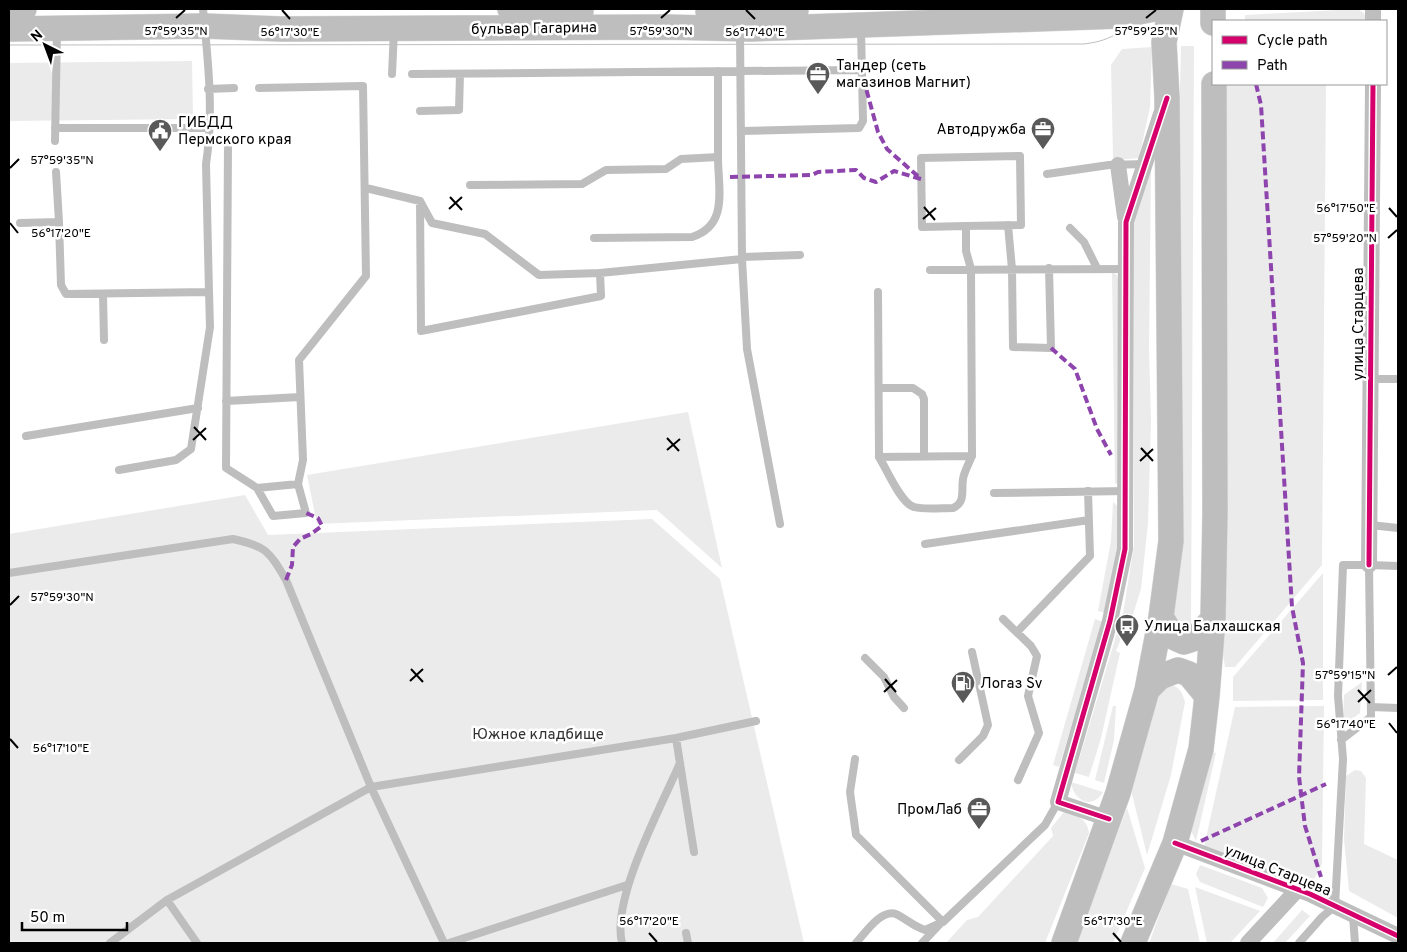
<svg xmlns="http://www.w3.org/2000/svg" width="1407" height="952" viewBox="0 0 1407 952" font-family="Overpass,sans-serif">
	<style>
		.green { fill: #ebebeb }
		.lines { fill: none; stroke-linecap: round; stroke-linejoin: round }
		.primary-casing { stroke: #dbdbdb; stroke-width: 26 }
		.lane { stroke: #bebebe; stroke-width: 8 }
		.street { stroke: #bebebe; stroke-width: 16 }
		.primary { stroke: #bebebe; stroke-width: 25 }
		.tram { stroke: #bebebe; stroke-width: 1 }
		.quiet { stroke: #8e44ad; stroke-width: 4; stroke-dasharray: 8 4; stroke-linecap: butt }
		.cycleway-casing { stroke: #fff; stroke-width: 8 }
		.cycleway { stroke: #d6006c; stroke-width: 5 }
		.ticks { fill: none; stroke: #000; stroke-width: 2 }
		.labels { text-anchor: middle; stroke-width: 5; stroke-linejoin: round; paint-order: stroke }
		.street-label { font-size: 15px; fill: #000; stroke: #fff }
		.poi-label { font-size: 15px; fill: #000; stroke: #fff; text-anchor: start }
		.park-label { font-size: 15px; fill: #313131; stroke: #fff }
		.ticks-label { font-size: 12px; text-anchor: middle; fill: #000; stroke: #fff; stroke-width: 5; stroke-linejoin: round; paint-order: stroke }
	</style>
	<rect width="100%" height="100%" fill="#fff"/>
	<!-- green -->
	<path class="green" d="M1357,9L1364,13L1367,21H1245V15Z
		M1181,46H1194L1191,627L1185,631L1168,623Z
		M1152,47L1150,107L1139,158L1115,160L1113,157L1111,65L1122,49Z
		M192,61L193,119L9,121V63Z
		M1223,84H1326L1322,565L1235,667H1225L1218,625Z
		M1151,169L1149,348L1151,422L1148,523L1141,589L1130,624L1122,620L1134,545V224Z
		M1112,272L1117,275L1118,279V483L1115,484Z
		M688,412L722,568L657,510L317,524L307,475Z
		M245,495L268,535L652,519L720,579L804,943H9V534Z
		M1113,502L1120,508C1119,544 1113,578 1106,613L1098,611L1111,541Z
		M1323,573V700L1233,701V677Z
		M1095,619L1103,622L1059,767L1053,765Z
		M1119,626L1124,631L1116,651L1120,653L1101,738L1089,777L1075,773Z
		M1362,682L1360,713L1343,726L1344,695Z
		M1167,684C1179,686 1182,691 1185,702L1171,775L1147,855L1131,790L1155,695Z
		M1113,706H1116L1114,740L1104,783L1095,780Z
		M1324,706L1322,864L1309,889L1204,847L1235,707Z
		M1213,752L1216,753L1196,841L1189,827L1197,793Z
		M1355,770L1361,771L1366,778L1364,844L1398,860V918L1349,891L1344,839L1346,776Z
		M1071,782L1103,792C1092,811 1073,800 1071,782Z
		M1127,808L1145,868L1113,943H1076Z
		M1064,812C1077,816 1087,818 1089,833L1045,943H946L967,920L978,917L1053,836L1051,828Z
		M1200,865L1262,888L1268,898L1263,907L1200,882L1196,874Z
		M1171,884L1188,889L1200,943H1149Z
		M1195,887L1260,911L1230,943H1207Z
		M1302,910L1310,916L1285,943H1273Z"/>
	<g class="lines">
		<defs>
			<path id="primary" d="M9,9H24
				M510,9L581,11
				M1213,9V23
				M708,11L796,10
				M9,29L205,26L282,29L665,27L751,29L1119,16L1154,9
				M1161,617L1173,637L1184,642L1196,638L1213,619
				M1147,690L1160,677L1178,670L1189,674L1207,696
				M1064,943L1118,793L1147,690L1161,617L1171,541L1167,98L1164,42L1171,9
				M1133,943L1175,843L1201,749L1207,696L1213,619L1215,513L1214,84"/>
		</defs>
		<!-- primary casing -->
		<use href="#primary" class="primary-casing"/>
		<!-- lane -->
		<path class="lane" d="M740,32L742,259L747,349L780,524
			M392,74L394,31
			M412,74L861,70
			M208,89L234,88
			M420,111L459,110L460,74
			M55,128H209
			M741,131L859,128L863,121L861,29
			M55,141L57,32
			M228,144L226,468L257,488L298,484L303,460L299,360L366,276L363,86L259,88
			M56,172L59,222
			M1047,174L1109,165L1145,164
			M470,185L582,184L606,170L666,169L681,159L718,157V71
			M366,188L420,201L432,223L485,234L539,275L600,273L601,296L421,331L420,201
			M20,223L59,222L61,285L66,294L209,292L206,164C214,113 208,60 203,9
			M1008,225L1012,269L1013,347L1051,348L1049,268
			M1070,228L1084,242L1097,268
			M594,238L692,237C729,225 718,189 718,157
			M742,257L800,255
			M930,270L1127,269
			M600,273L742,259
			M878,292L879,457L972,456L971,269L966,251V226L1021,225L1020,156L921,158L922,227L966,226
			M103,295L104,340
			M1370,379H1398
			M879,388H913L922,394L924,399V456
			M226,401L300,397
			M26,436L198,408
			M879,457C886,468 901,504 914,507C925,510 941,508 953,508C966,502 961,491 963,479C964,472 969,463 972,456
			M119,470L176,460L191,449L210,327L209,292
			M257,488L273,516L306,513L298,484
			M994,493L1127,491
			M1370,525L1398,528
			M925,544L1089,520
			M1369,565L1398,566
			M9,573L233,539C266,546 269,551 286,580L371,787L444,943
			M1003,619L1031,646L1037,656L1028,696L1039,733L1018,780
			M1017,632L1090,556L1088,491
			M865,658L884,677L894,697L904,708
			M1371,707L1398,708
			M676,738L694,852
			M855,759L850,792L856,835L943,922L1045,825L1058,802
			M959,760L983,736L988,725L972,652
			M167,900L197,943
			M1353,916L1355,943
			M686,933L688,943
			M110,943L167,900L371,787L676,738L756,721
			M449,943L627,885
			M622,943C611,899 661,807 680,763
			M856,943C865,933 883,906 898,915C909,921 913,926 925,930L943,922
			M922,943L939,925
			M1299,943L1322,917L1335,906L1343,759L1338,696L1343,565H1369L1371,717L1341,740"/>
		<!-- street -->
		<path class="street" d="M1373,21V9
			M1118,165L1125,217
			M1369,565L1373,84
			M1109,819L1058,802L1110,621L1125,549L1126,222L1161,114
			M1175,843L1310,894L1398,936
			M1248,943L1298,889"/>
		<!-- primary -->
		<use href="#primary" class="primary"/>
		<!-- tram -->
		<path class="tram" d="M9,45L1083,44C1105,42 1129,33 1135,9"/>
		<!-- quiet -->
		<path class="quiet" d="M1256,84L1261,105L1292,607L1303,663L1299,777L1305,826L1321,877
			M730,177L812,175L818,172L856,170L864,178L876,182L894,171L921,179L887,149L878,132L864,81
			M1051,348L1075,369L1097,429L1111,455
			M286,580L292,565L293,547L300,539L311,534L322,526L318,518L306,513
			M1201,841L1326,784"/>
		<defs>
			<path id="cycleway" d="M1369,565L1373,84
				M1109,819L1058,802L1110,621L1125,549L1126,222L1167,98
				M1175,843L1310,894L1398,936"/>
		</defs>
		<!-- cycleway casing -->
		<use href="#cycleway" class="cycleway-casing"/>
		<!-- cycleway -->
		<use href="#cycleway" class="cycleway"/>
	</g>
	<!-- ticks -->
	<path class="ticks" d="M282,10L290,19M746,10L755,19M176,18L185,10M661,18L670,10M1146,18L1156,10M10,168L19,159M450,197L462,210M924,207L935,220M1389,208L1397,217M449,209L462,197M923,219L936,208M10,223L18,233M1388,238L1397,230M194,427L206,440M667,438L679,451M193,440L206,428M1141,448L1153,461M667,450L680,439M1140,461L1153,449M10,605L19,596M411,669L423,682M1388,675L1397,667M885,679L896,692M410,681L423,669M1358,690L1370,703M884,692L897,680M1358,702L1371,690M1389,723L1397,733M10,739L18,748M649,933L657,942M1113,933L1121,942"/>
	<!-- icons -->
	<defs>
		<symbol id="office-pin" viewBox="-11 -11 22 30"><path d="M0 17L-7.5 6A9.5 9.5 0 1 1 7.5 6Z" fill="#595959" stroke="#fff"/><path d="M-6-3h4V-5.5h4V-3h4V5H-6ZM-1-4.5V-3h2v-1.5ZM-6 0V1H6V0Z" fill="#fff"/></symbol>
		<symbol id="civic-pin" viewBox="-11 -11 22 30"><path d="M0 17L-7.5 6A9.5 9.5 0 1 1 7.5 6Z" fill="#595959" stroke="#fff"/><path d="M-.6-6.5H3V-4.5H.6V-3L4-1V1h2V6H-6V1h2V-1L-.6-3ZM-1.2 2.5V6h2.4V2.5Z" fill="#fff"/></symbol>
		<symbol id="bus-pin" viewBox="-11 -11 22 30"><path d="M0 17L-7.5 6A9.5 9.5 0 1 1 7.5 6Z" fill="#595959" stroke="#fff"/><path d="M-5-6H5V4H4V6H2V4H-2V6H-4V4H-5ZM-3.5-4V0h7V-4ZM-3.5 1.2v1.5H-2V1.2ZM2 1.2v1.5H3.5V1.2Z" fill="#fff"/></symbol>
		<symbol id="fuel-pin" viewBox="-11 -11 22 30"><path d="M0 17L-7.5 6A9.5 9.5 0 1 1 7.5 6Z" fill="#595959" stroke="#fff"/><path d="M-5.5-6h7V0h2V4h1.3V-2.5L3-4.5l.8-.8L6-3V5H2.5V1h-1V6h-7ZM-4.2-4.7v3.2H.2V-4.7Z" fill="#fff"/></symbol>
	</defs>
	<g fill-rule="evenodd">
		<use href="#office-pin" x="804" y="60" width="28" height="38"/>
		<use href="#office-pin" x="1029" y="115" width="28" height="38"/>
		<use href="#civic-pin" x="146" y="117" width="28" height="38"/>
		<use href="#bus-pin" x="1113" y="612" width="28" height="38"/>
		<use href="#fuel-pin" x="949" y="669" width="28" height="38"/>
		<use href="#office-pin" x="965" y="795" width="28" height="38"/>
	</g>
	<g class="labels">
		<!-- street labels -->
		<g class="street-label">
			<text transform="translate(534 28) rotate(-1)" y="5">бульвар Гагарина</text>
			<text transform="translate(1358 324) rotate(-90)" y="5">улица Старцева</text>
			<text transform="translate(1278 870) rotate(22)" y="5">улица Старцева</text>
		</g>
		<!-- poi labels -->
		<g class="poi-label">
			<text x="836" y="70">Тандер (сеть<tspan x="836" dy="17">магазинов Магнит)</tspan></text>
			<text x="178" y="127">ГИБДД<tspan x="178" dy="17">Пермского края</tspan></text>
			<text x="1026" y="134" text-anchor="end">Автодружба</text>
			<text x="1144" y="631">Улица Балхашская</text>
			<text x="980" y="688">Логаз Sv</text>
			<text x="962" y="814" text-anchor="end">ПромЛаб</text>
		</g>
		<!-- park labels -->
		<g class="park-label">
			<text x="538" y="739">Южное кладбище</text>
		</g>
	</g>
	<g class="ticks-label">
		<text x="176" y="35">57°59'35"N</text>
		<text x="661" y="35">57°59'30"N</text>
		<text x="1146" y="35">57°59'25"N</text>
		<text x="290" y="36">56°17'30"E</text>
		<text x="755" y="36">56°17'40"E</text>
		<text x="62" y="164">57°59'35"N</text>
		<text x="1346" y="212">56°17'50"E</text>
		<text x="61" y="237">56°17'20"E</text>
		<text x="1345" y="242">57°59'20"N</text>
		<text x="62" y="601">57°59'30"N</text>
		<text x="1345" y="679">57°59'15"N</text>
		<text x="1346" y="728">56°17'40"E</text>
		<text x="61" y="752">56°17'10"E</text>
		<text x="649" y="925">56°17'20"E</text>
		<text x="1113" y="925">56°17'30"E</text>
	</g>
	<!-- border -->
	<rect width="1407" height="952" fill="none" stroke="#000000" stroke-width="20"/>
	<!-- legend -->
	<rect x="1212" y="20" width="175" height="65" fill="#ffffff" stroke="#999999"/>
	<rect x="1222" y="36" width="25" height="8" fill="#d6006c" stroke="#999999"/>
	<text x="1257" y="45" font-size="15" fill="#000000">Cycle path</text>
	<rect x="1222" y="61" width="25" height="8" fill="#8e44ad" stroke="#999999"/>
	<text x="1257" y="70" font-size="15" fill="#000000">Path</text>
	<!-- north arrow -->
	<g transform="translate(45 45) rotate(318)" stroke="#ffffff" stroke-width="4" paint-order="stroke">
	<path d="M0-4L9 19L0 12L-9 19Z" fill="#000000"/>
	<text y="-8" font-size="14" font-weight="bold" text-anchor="middle" fill="#000000">N</text>
	</g>
	<!-- scale -->
	<path d="M22 922v8h105v-8" fill="none" stroke="#000000" stroke-width="2.5"/>
	<text x="30" y="922" font-size="15" fill="#000000" stroke="#ffffff" stroke-width="4" paint-order="stroke">50 m</text>
</svg>
